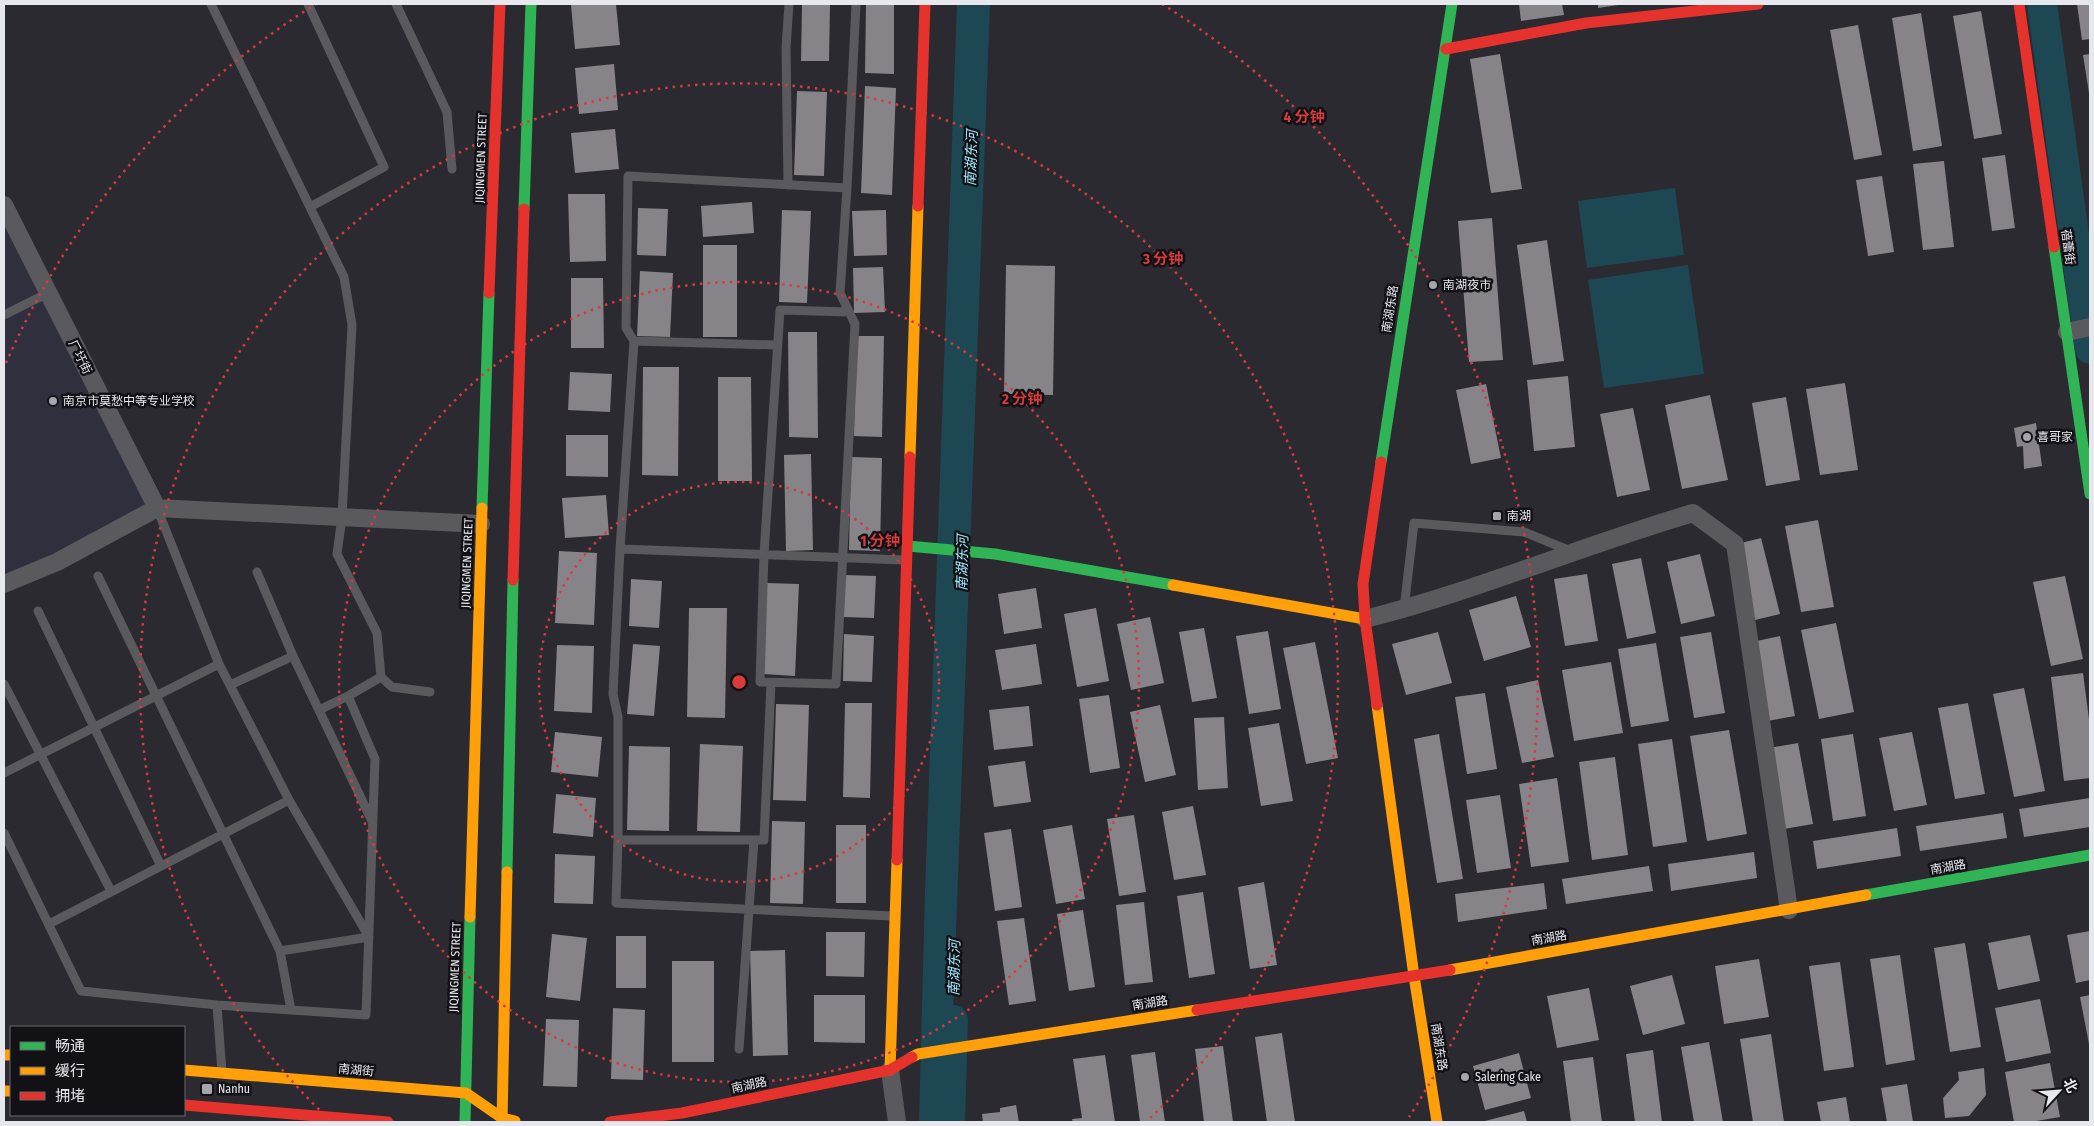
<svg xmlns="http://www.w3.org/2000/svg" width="2094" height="1126" viewBox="0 0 2094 1126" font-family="'Fira Sans Condensed','Noto Sans SC',sans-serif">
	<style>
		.built { fill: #302f3e }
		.water { fill: #1d4853 }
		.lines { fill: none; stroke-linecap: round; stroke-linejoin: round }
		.river { stroke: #1d4853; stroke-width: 30 }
		.building { fill: #868489 }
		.lane { stroke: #59595e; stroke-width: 9 }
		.street { stroke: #59595e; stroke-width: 18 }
		.fast { stroke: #30b455; stroke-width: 11 }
		.slow { stroke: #ff9f0a; stroke-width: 11 }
		.jam { stroke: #e5322d; stroke-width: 11 }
		.ring { fill: none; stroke: #d83b3c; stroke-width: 2.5; stroke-dasharray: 2.5 5 }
		.poi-dot { fill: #a5a5ac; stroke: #121216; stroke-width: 2 }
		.labels { text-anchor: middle; stroke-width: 5; stroke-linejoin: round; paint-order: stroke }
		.street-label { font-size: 12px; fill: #e7e7ee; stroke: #121216 }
		.poi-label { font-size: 12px; fill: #e7e7ee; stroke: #121216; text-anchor: start }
		.water-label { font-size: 14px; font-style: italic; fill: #a5e9fc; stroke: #121216 }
		.centre { fill: #d83b3c; stroke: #121216; stroke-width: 2.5 }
		.ring-label { font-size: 15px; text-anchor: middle; font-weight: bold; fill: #d83b3c; stroke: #121216; stroke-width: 5; stroke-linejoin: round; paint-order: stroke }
	</style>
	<rect width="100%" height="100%" fill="#2b2a30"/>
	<!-- built -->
	<path class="built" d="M4,205L157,508L4,584Z"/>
	<!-- water -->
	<path class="water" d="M957,4H990L949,1122H919L925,891Z
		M1675,188L1684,255L1587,268L1578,201Z
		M1688,265L1704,374L1604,388L1588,280Z"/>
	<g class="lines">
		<!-- river -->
		<path class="river" d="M2042,4L2085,314
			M2089,341L2090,349
			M950,1122L953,1020"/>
	</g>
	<!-- building -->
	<path class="building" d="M616,4L620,45L575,49L571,5Z
		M802,4H830L829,61H801Z
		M866,4H894V74L865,73Z
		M1519,4H1562L1564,15L1521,21Z
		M1598,4H1618V5L1598,8Z
		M2077,4H2090V39L2082,40Z
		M1981,11L2002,134L1974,139L1953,16Z
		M1921,13L1942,146L1913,151L1892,18Z
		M1858,25L1882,155L1854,160L1830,30Z
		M1500,54L1522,189L1491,193L1470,59Z
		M2090,54V93H2089L2083,55Z
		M614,64L618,110L579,114L575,68Z
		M865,86L896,88L892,195L861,193Z
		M797,91L827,92L824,176L794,175Z
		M615,129L619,169L575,173L571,133Z
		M2005,155L2015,228L1992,231L1982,158Z
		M1944,161L1954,247L1923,250L1913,164Z
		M1882,176L1894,252L1868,256L1856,180Z
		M568,194H605L606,261L570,262Z
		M752,202L754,233L703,237L701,206Z
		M638,208L668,209L666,256L637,255Z
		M782,210L811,211L807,303L779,302Z
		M886,210L887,255L854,256L852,211Z
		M1492,218L1503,360L1469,362L1458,221Z
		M1547,240L1564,361L1533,365L1517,245Z
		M703,245H737V337H703Z
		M1006,265L1055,266L1053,395L1004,394Z
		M883,267L885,312L854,313L853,268Z
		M640,271L673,273L670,337L637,336Z
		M571,278H603L604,348H571Z
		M788,332H817L818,438L789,437Z
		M856,336H884L882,437L854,436Z
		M643,367H679L678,476L642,475Z
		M570,372L612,374L610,412L568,410Z
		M1568,376L1575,447L1534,451L1527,380Z
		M718,377H751L752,481H718Z
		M1845,383L1858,470L1820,475L1806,389Z
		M1486,384L1501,458L1471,464L1456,390Z
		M1710,395L1728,480L1682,489L1665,405Z
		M1786,397L1800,480L1766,486L1752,403Z
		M1633,408L1650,490L1617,497L1600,414Z
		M2036,423L2042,466L2024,469L2023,446L2017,447L2014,428Z
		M566,435H608V477L566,476Z
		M811,454L813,550L786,551L784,455Z
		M851,457L882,458L880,551L849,550Z
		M606,495L609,535L565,538L562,498Z
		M1818,520L1834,607L1801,612L1785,526Z
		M1761,538L1780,614L1755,620L1737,544Z
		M559,551L597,553L594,625L555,623Z
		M1700,554L1715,616L1681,624L1667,562Z
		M1641,558L1656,633L1627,639L1612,564Z
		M1587,574L1598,641L1565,646L1554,579Z
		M845,575L876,576L874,618L843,617Z
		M2065,576L2083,659L2051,666L2033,582Z
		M631,579L662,581L659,628L629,626Z
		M767,583L799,584L795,676L763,674Z
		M1036,588L1042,628L1004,634L998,594Z
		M1516,596L1531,647L1484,661L1469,610Z
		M689,608H727L725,718L687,717Z
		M1096,608L1109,681L1077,687L1064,614Z
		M1150,617L1164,683L1131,690L1117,624Z
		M1836,623L1854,712L1819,719L1801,630Z
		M1204,628L1217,698L1192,702L1179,632Z
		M1268,631L1281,709L1249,714L1236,636Z
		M1438,632L1452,683L1406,695L1392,644Z
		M1711,632L1725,713L1694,718L1680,637Z
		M844,634L874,636L872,682L843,681Z
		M1780,636L1795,716L1767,721L1752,642Z
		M1315,642L1338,758L1306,764L1283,648Z
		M1656,643L1669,721L1631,727L1618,649Z
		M633,644L660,646L654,716L627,714Z
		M1036,644L1042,684L1002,690L995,650Z
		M557,645L594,646L592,713L554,711Z
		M1611,662L1623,733L1574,741L1562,670Z
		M2083,673L2090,727V778L2064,781L2051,677Z
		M1538,680L1554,757L1522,763L1506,687Z
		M2024,688L2045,791L2014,797L1993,694Z
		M1485,693L1497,769L1467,774L1455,697Z
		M1109,695L1120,768L1090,773L1079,699Z
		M845,703H872L870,798L843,797Z
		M1968,703L1985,794L1955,799L1938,708Z
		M776,704L809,705L806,801L773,800Z
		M1160,705L1176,775L1145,782L1130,712Z
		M1029,706L1033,746L994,750L989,710Z
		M1224,717L1228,788L1198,790L1194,718Z
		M1279,723L1293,801L1261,806L1248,728Z
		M1729,730L1747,834L1707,841L1690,736Z
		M555,732L602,737L598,777L551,772Z
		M1912,732L1927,805L1894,811L1879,738Z
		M1439,734L1463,879L1437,883L1414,739Z
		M1853,734L1866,816L1833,821L1821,739Z
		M1672,739L1687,842L1653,847L1638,744Z
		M1798,743L1813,824L1784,829L1769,748Z
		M700,744L743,746L740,832L697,831Z
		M629,746L670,747L669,831L627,830Z
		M1615,757L1628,855L1592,860L1579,762Z
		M1025,761L1031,802L994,807L988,766Z
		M1557,778L1569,862L1531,867L1519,784Z
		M556,794L596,798L593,837L553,833Z
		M1500,795L1511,868L1477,873L1466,800Z
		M2090,798V827L2024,837L2019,809Z
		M1193,806L1206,875L1174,880L1162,812Z
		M2003,813L2007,838L1920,851L1916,826Z
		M1134,815L1146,892L1119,896L1107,819Z
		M772,821L805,822L803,904L770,903Z
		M836,825H866V903H836Z
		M1072,825L1085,899L1056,904L1043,830Z
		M1897,828L1901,856L1817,869L1813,841Z
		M1011,829L1022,907L995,911L984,833Z
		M1754,852L1757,878L1671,891L1668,864Z
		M555,854L595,856L593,904L554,903Z
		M1649,866L1653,891L1566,904L1562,879Z
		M1264,882L1277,965L1250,969L1238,887Z
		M1544,883L1547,909L1458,922L1455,894Z
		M1203,892L1215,974L1189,978L1177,896Z
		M1144,902L1153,982L1125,985L1116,905Z
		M1083,910L1095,987L1069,991L1057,914Z
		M1024,918L1036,1001L1009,1005L997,921Z
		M2090,931V980L2076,983L2067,935Z
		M826,932H865L864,977L826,976Z
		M552,934L587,938L580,1001L546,997Z
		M2030,935L2040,981L1998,990L1988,943Z
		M616,936H646V988H616Z
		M1965,943L1981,1047L1950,1052L1934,948Z
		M785,950L788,1055L753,1056L750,951Z
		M1900,955L1915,1060L1886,1065L1870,959Z
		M1759,959L1769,1017L1724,1024L1715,966Z
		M672,961H714V1062H672Z
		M1840,962L1854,1067L1824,1071L1809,966Z
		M1672,975L1685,1024L1643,1035L1630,986Z
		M1589,988L1599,1040L1557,1048L1547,996Z
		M814,995H865V1043L814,1042Z
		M2090,995V1044H2089L2080,997Z
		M2040,999L2051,1053L2006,1062L1995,1008Z
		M613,1008L645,1010L643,1080L611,1079Z
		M546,1019L579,1020L577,1087L543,1086Z
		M1282,1033L1295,1122H1267L1255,1037Z
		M1771,1034L1784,1122H1753L1740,1039Z
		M1709,1042L1723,1122H1694L1681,1047Z
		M1223,1046L1233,1122H1204L1195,1049Z
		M1653,1050L1662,1122H1635L1626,1054Z
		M1155,1052L1165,1122H1140L1131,1055Z
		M1519,1053L1531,1098L1485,1110L1473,1066Z
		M1105,1055L1115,1122H1073L1072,1119L1082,1118L1073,1059Z
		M1593,1057L1602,1122H1571L1563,1061Z
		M2050,1063L2060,1117L2030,1122H2014L2005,1072Z
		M1984,1068L1986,1095L1969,1116L1945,1118L1943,1098L1959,1080L1958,1072Z
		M1907,1084L1913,1122H1887L1881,1088Z
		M1846,1097L1850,1122H1821L1817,1102Z
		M1016,1105L1019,1122H983L982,1114L1000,1112V1108Z
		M1524,1111L1527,1122H1481Z"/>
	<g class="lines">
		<!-- lane -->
		<path class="lane" d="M308,4L384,167L310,207
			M396,4L447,112L452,169
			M788,185L786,48L789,4
			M847,188L856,4
			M849,312L780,310L764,554L760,682L836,684L855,324L840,293L847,188L628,176L626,328L634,341L620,549C715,552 810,556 904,560
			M4,315L48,293
			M634,341L776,345
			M157,508L219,664L289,800L369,937L280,951
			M620,549L613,694L618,717V840H764L771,683
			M257,572L293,656L372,821
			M98,576L280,951L291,1010
			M1404,609L1414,523L1524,532L1573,552
			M38,611L161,866
			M381,677L392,687L430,692
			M4,684L111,891
			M230,685L293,656
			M319,710L348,696
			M4,773L219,664
			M4,833L81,991L217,1005L366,1015L375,759L348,696L381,677L377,633L337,554L342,517L352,325L344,277L211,4
			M618,840L616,903L892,916
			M49,924L289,800
			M217,1005L222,1072
			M739,1049L754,840"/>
		<!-- street -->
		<path class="street" d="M4,205L157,508
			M2067,332L2090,327
			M4,584L57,562L157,508L481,524
			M1365,619C1477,591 1583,545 1693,513L1735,544L1789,910
			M890,1070L897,1122"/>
		<!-- fast -->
		<path class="fast" d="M524,209L531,4
			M2054,247L2090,494
			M1381,462L1452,4
			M482,508L489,293
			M908,546L995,554L1173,585
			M507,872L513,580
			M1866,895L2090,855
			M465,1122L470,917"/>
		<!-- slow -->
		<path class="slow" d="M910,457L918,206
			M1173,585L1365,619
			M1377,705L1414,976L1437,1122
			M470,917L482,508
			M1450,970L1866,895
			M4,1055H11
			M912,1057L918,1054L1197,1010
			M184,1070L466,1093L502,1118L515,1121
			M890,1070L897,860
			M4,1091H11
			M502,1122L507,872"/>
		<!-- jam -->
		<path class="jam" d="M2019,4L2054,247
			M1446,49L1586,23L1758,4
			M918,206L925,4
			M489,293L500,4
			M513,580L524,209
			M1377,705L1365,619L1363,584L1381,462
			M897,860L910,457
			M1197,1010L1450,970
			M184,1105L388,1122
			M610,1122L682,1113L890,1070L912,1057"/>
	</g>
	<!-- distance rings -->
	<g class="ring">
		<circle cx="739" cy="682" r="200"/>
		<circle cx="739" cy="682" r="400"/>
		<path d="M330 1120A599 599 0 1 1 1148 1120"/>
		<path d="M6 363A799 799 0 0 1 316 4M1162 4A799 799 0 0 1 1409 1117"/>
	</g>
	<!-- markers -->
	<g class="poi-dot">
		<circle cx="1433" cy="285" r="5"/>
		<circle cx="53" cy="401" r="5"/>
		<circle cx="2027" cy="437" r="5"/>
		<rect x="1492" y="511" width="10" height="10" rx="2.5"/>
		<circle cx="1465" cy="1077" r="5"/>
		<rect x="201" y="1083" width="12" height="12" rx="2.5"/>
	</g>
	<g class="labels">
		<!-- street labels -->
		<g class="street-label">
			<text transform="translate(481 158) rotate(-88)" y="4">JIQINGMEN STREET</text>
			<text transform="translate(2068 247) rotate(82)" y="4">蓓蕾街</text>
			<text transform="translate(1390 309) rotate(-81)" y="4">南湖东路</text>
			<text transform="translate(80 357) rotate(63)" y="4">厂圩街</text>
			<text transform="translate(467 563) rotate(-88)" y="4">JIQINGMEN STREET</text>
			<text transform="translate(1948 867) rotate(-10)" y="4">南湖路</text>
			<text transform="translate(1549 938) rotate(-10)" y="4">南湖路</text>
			<text transform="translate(455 967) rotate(-88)" y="4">JIQINGMEN STREET</text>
			<text transform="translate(1150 1003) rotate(-9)" y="4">南湖路</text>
			<text transform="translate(1439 1047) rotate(81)" y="4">南湖东路</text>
			<text transform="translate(356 1070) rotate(5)" y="4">南湖街</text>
			<text transform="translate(749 1085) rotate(-12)" y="4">南湖路</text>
		</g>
		<!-- poi labels -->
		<g class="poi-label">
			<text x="1443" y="289">南湖夜市</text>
			<text x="63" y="405">南京市莫愁中等专业学校</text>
			<text x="2037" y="441">喜哥家</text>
			<text x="1507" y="520">南湖</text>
			<text x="1475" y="1081">Salering Cake</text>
			<text x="218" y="1093">Nanhu</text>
		</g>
		<!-- water labels -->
		<g class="water-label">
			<text transform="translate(971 158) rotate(-88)" y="5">南湖东河</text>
			<text transform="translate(962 563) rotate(-89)" y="5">南湖东河</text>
			<text transform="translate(954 968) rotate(-89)" y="5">南湖东河</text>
		</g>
	</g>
	<circle cx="739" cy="682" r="8" class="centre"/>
	<g class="ring-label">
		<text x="1304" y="122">4 分钟</text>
		<text x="1163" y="264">3 分钟</text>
		<text x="1022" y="404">2 分钟</text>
		<text x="880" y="546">1 分钟</text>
	</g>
	<!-- border -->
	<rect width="2094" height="1126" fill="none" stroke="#e7e7ee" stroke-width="10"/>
	<!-- legend -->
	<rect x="10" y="1026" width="175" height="90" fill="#121216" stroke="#67676c"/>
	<rect x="20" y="1042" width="25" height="8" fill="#30b455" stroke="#67676c"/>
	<text x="55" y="1051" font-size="15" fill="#e7e7ee">畅通</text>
	<rect x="20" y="1067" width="25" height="8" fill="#ff9f0a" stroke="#67676c"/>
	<text x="55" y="1076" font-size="15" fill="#e7e7ee">缓行</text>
	<rect x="20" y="1092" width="25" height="8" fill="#e5322d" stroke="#67676c"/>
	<text x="55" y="1101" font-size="15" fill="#e7e7ee">拥堵</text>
	<!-- north arrow -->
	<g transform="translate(2059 1091) rotate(64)" stroke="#121216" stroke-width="4" paint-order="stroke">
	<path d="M0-4L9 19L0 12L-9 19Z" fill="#e7e7ee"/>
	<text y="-8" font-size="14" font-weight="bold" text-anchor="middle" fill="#e7e7ee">北</text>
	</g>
</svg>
